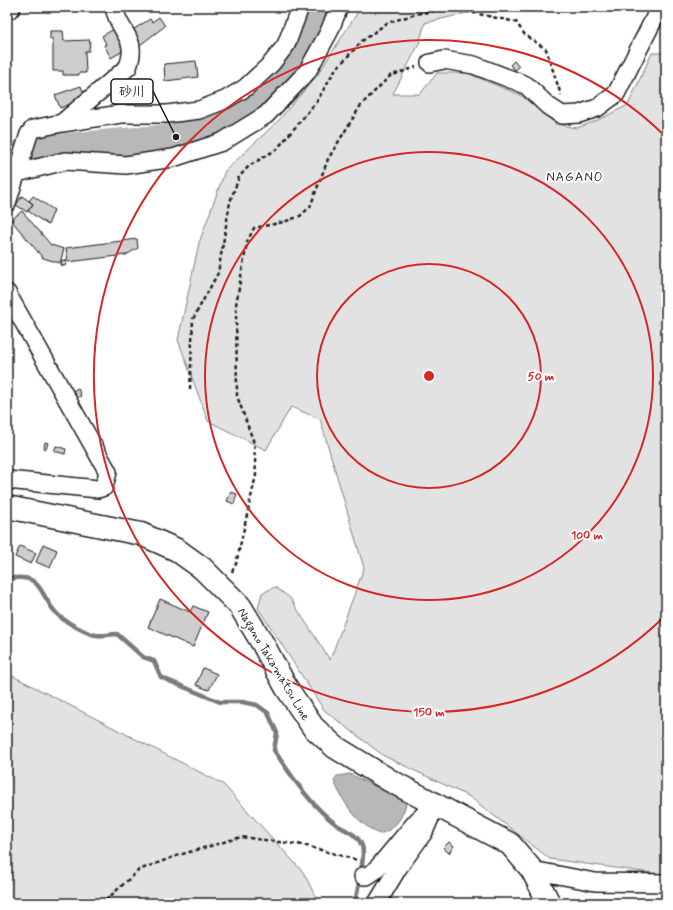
<svg xmlns="http://www.w3.org/2000/svg" width="673" height="910" viewBox="0 0 673 910" font-family="Mynerve,'Klee One',sans-serif">
	<style>
		.green { fill: #e2e2e2; stroke: #7f7f7f }
		.water { fill: #b8b8b8; stroke: #7a7a7a }
		.lines { fill: none; stroke-linecap: round; stroke-linejoin: round }
		.stream { stroke: #7a7a7a; stroke-width: 4.5 }
		.river { stroke: #b8b8b8; stroke-width: 27 }
		.building { fill: #cecece; stroke: #1c1c1c }
		.minor-casing { stroke: #1c1c1c; stroke-width: 20 }
		.major-casing { stroke: #1c1c1c; stroke-width: 25 }
		.path { stroke: #1c1c1c; stroke-width: 2.5; stroke-dasharray: 4 3; stroke-linecap: butt }
		.minor { stroke: #fff; stroke-width: 17 }
		.major { stroke: #fff; stroke-width: 22 }
		.ring { fill: none; stroke: #d62828; stroke-width: 2 }
		.labels { text-anchor: middle; stroke-width: 4; stroke-linejoin: round; paint-order: stroke }
		.street-label { font-size: 12px; fill: #1c1c1c; stroke: #fff }
		.neighbourhood-label { font-size: 13px; letter-spacing: 1px; fill: #1c1c1c; stroke: #fff }
		.centre { fill: #d62828; stroke: #fff; stroke-width: 2 }
		.ring-label { font-size: 12px; text-anchor: middle; font-weight: bold; fill: #d62828; stroke: #fff; stroke-width: 4; stroke-linejoin: round; paint-order: stroke }
		.leader { fill: none; stroke: #1c1c1c; stroke-width: 1.5 }
		.callout-dot { fill: #1c1c1c; stroke: #fff; stroke-width: 1.5 }
		.callout { fill: #fff; stroke: #1c1c1c; stroke-width: 1.5 }
		.callout-label { font-size: 13px; text-anchor: middle; font-weight: bold; fill: #1c1c1c }
	</style>
	<rect width="100%" height="100%" fill="#fff"/>
	<filter id="ink" filterUnits="userSpaceOnUse"><feTurbulence type="fractalNoise" baseFrequency=".025" numOctaves="2"/><feDisplacementMap in="SourceGraphic" scale="8" xChannelSelector="R" yChannelSelector="G"/><feConvolveMatrix kernelMatrix="1 2 1 2 8 2 1 2 1" color-interpolation-filters="sRGB"/></filter>
	<g filter="url(#ink)">
		<!-- green -->
		<path class="green" d="M361,7H491L425,23L419,44L393,94H420L437,73H467L522,96L556,124L577,128L596,121L628,105L652,53H666V875L550,859L470,797L384,756L324,710L258,608L262,593L275,587L290,598L330,660L364,568L320,419L291,407L266,450L208,421L178,340L199,243L225,171L278,121L318,74Z
			M7,673L223,784L303,872L319,903H7Z"/>
		<!-- water -->
		<path class="water" d="M350,774L401,799L406,804C402,819 394,830 379,834C356,822 344,804 334,781L337,776Z"/>
		<g class="lines">
			<!-- stream -->
			<path class="stream" d="M7,579C42,572 38,592 56,613C62,620 87,634 96,635C103,636 110,634 117,634L143,657L154,661L161,677L167,680L220,702H242L257,705L268,713L277,733L274,750C292,777 311,806 337,825C346,831 358,834 362,846C366,855 357,891 355,903"/>
			<!-- river -->
			<path class="river" d="M7,156L61,147L176,137L230,116L266,90L298,54L319,7"/>
		</g>
		<!-- building -->
		<path class="building" d="M159,17L165,26L140,45L131,31L150,19L152,22Z
			M114,29L126,49L111,58L104,45L106,44L102,36Z
			M50,31H63L64,41L90,40L89,51H85L86,73H79V75H63V71H53V39H50Z
			M196,61L198,77L165,81L164,64Z
			M514,61L519,67L515,70L510,65Z
			M138,78L153,80L151,87L137,82Z
			M81,86L84,94L77,97L78,101L60,108L55,95Z
			M22,196L33,204L27,212L16,205Z
			M33,196L54,210L48,225L28,211L33,204L29,201Z
			M22,211L51,245L64,249L60,263L43,258L11,220Z
			M137,239L138,248L126,255L68,262L66,248Z
			M62,260L67,261L65,266L61,265Z
			M78,388L81,396L73,400L69,393Z
			M45,442L48,443L46,449L44,448Z
			M56,446L66,449L65,454L54,451Z
			M231,492L237,494L234,504L227,501Z
			M43,544L57,550L50,568L36,562Z
			M20,546L36,553L31,564L15,557Z
			M160,599L190,612L193,606L208,612L193,647L148,627Z
			M203,668L217,674L209,690L196,685Z
			M449,842L454,846L449,853L443,848Z"/>
		<g class="lines">
			<defs>
				<path id="minor" d="M430,63L444,60L474,65L526,85L548,106L562,115L579,114L597,108L616,94L660,7
					M62,123L121,114H167L199,110L225,100L245,88L271,64L286,45L300,7
					M17,173L65,161L126,165L173,158L222,142L266,115L307,72L329,32L339,7
					M7,203L29,134L33,129L62,123L128,67C139,37 119,34 114,7
					M7,293L108,472L104,487L98,489L7,480
					M532,870L595,882L666,883
					M363,876H367L376,870L417,821L431,808
					M377,903L398,868L424,832L436,804"/>
				<path id="major" d="M7,7H9
					M7,507L141,534L177,550L202,568L240,606L263,644L286,687L313,727L335,747L389,780L510,844L532,870L549,903"/>
			</defs>
			<!-- minor casing -->
			<use href="#minor" class="minor-casing"/>
			<!-- major casing -->
			<use href="#major" class="major-casing"/>
			<!-- path -->
			<path class="path" d="M190,389L193,319L218,273L230,202L239,177L249,166L277,149L317,101L335,70L362,41L387,23L416,14L439,10L469,12L516,22L525,35L546,49L561,95
				M232,572L236,564L256,475L254,443L237,396L236,305L247,242L254,228L284,222L300,216L310,207L328,159L361,105L390,76L416,67
				M99,903L105,901L139,870L176,856L241,837L303,845L357,860V861"/>
			<!-- minor -->
			<use href="#minor" class="minor"/>
			<!-- major -->
			<use href="#major" class="major"/>
		</g>
	</g>
	<!-- distance rings -->
	<g class="ring">
		<circle cx="429" cy="376" r="112"/>
		<circle cx="429" cy="376" r="224"/>
		<path d="M665 616A336 336 0 1 1 665 136"/>
	</g>
	<g class="labels">
		<!-- street labels -->
		<g class="street-label">
			<text transform="translate(274 664) rotate(59)" y="4">Nagano Takamatsu Line</text>
		</g>
		<!-- neighbourhood labels -->
		<g class="neighbourhood-label">
			<text x="575" y="181">NAGANO</text>
		</g>
	</g>
	<circle cx="429" cy="376" r="6" class="centre"/>
	<g class="ring-label">
		<text x="541" y="380">50 m</text>
		<text x="587" y="539">100 m</text>
		<text x="429" y="716">150 m</text>
	</g>
	<!-- callouts -->
	<path class="leader" d="M176 137L153 91"/>
	<circle class="callout-dot" cx="176" cy="137" r="4"/>
	<rect class="callout" x="111" y="79" width="42" height="25" rx="4"/>
	<g class="callout-label">
		<text x="132" y="96">砂川</text>
	</g>
	<!-- margin -->
	<rect width="673" height="910" fill="none" stroke="#fff" stroke-width="24"/>
	<rect x="12" y="12" width="649" height="886" fill="none" stroke="#1c1c1c" stroke-width="1.5" filter="url(#ink)"/>
</svg>
